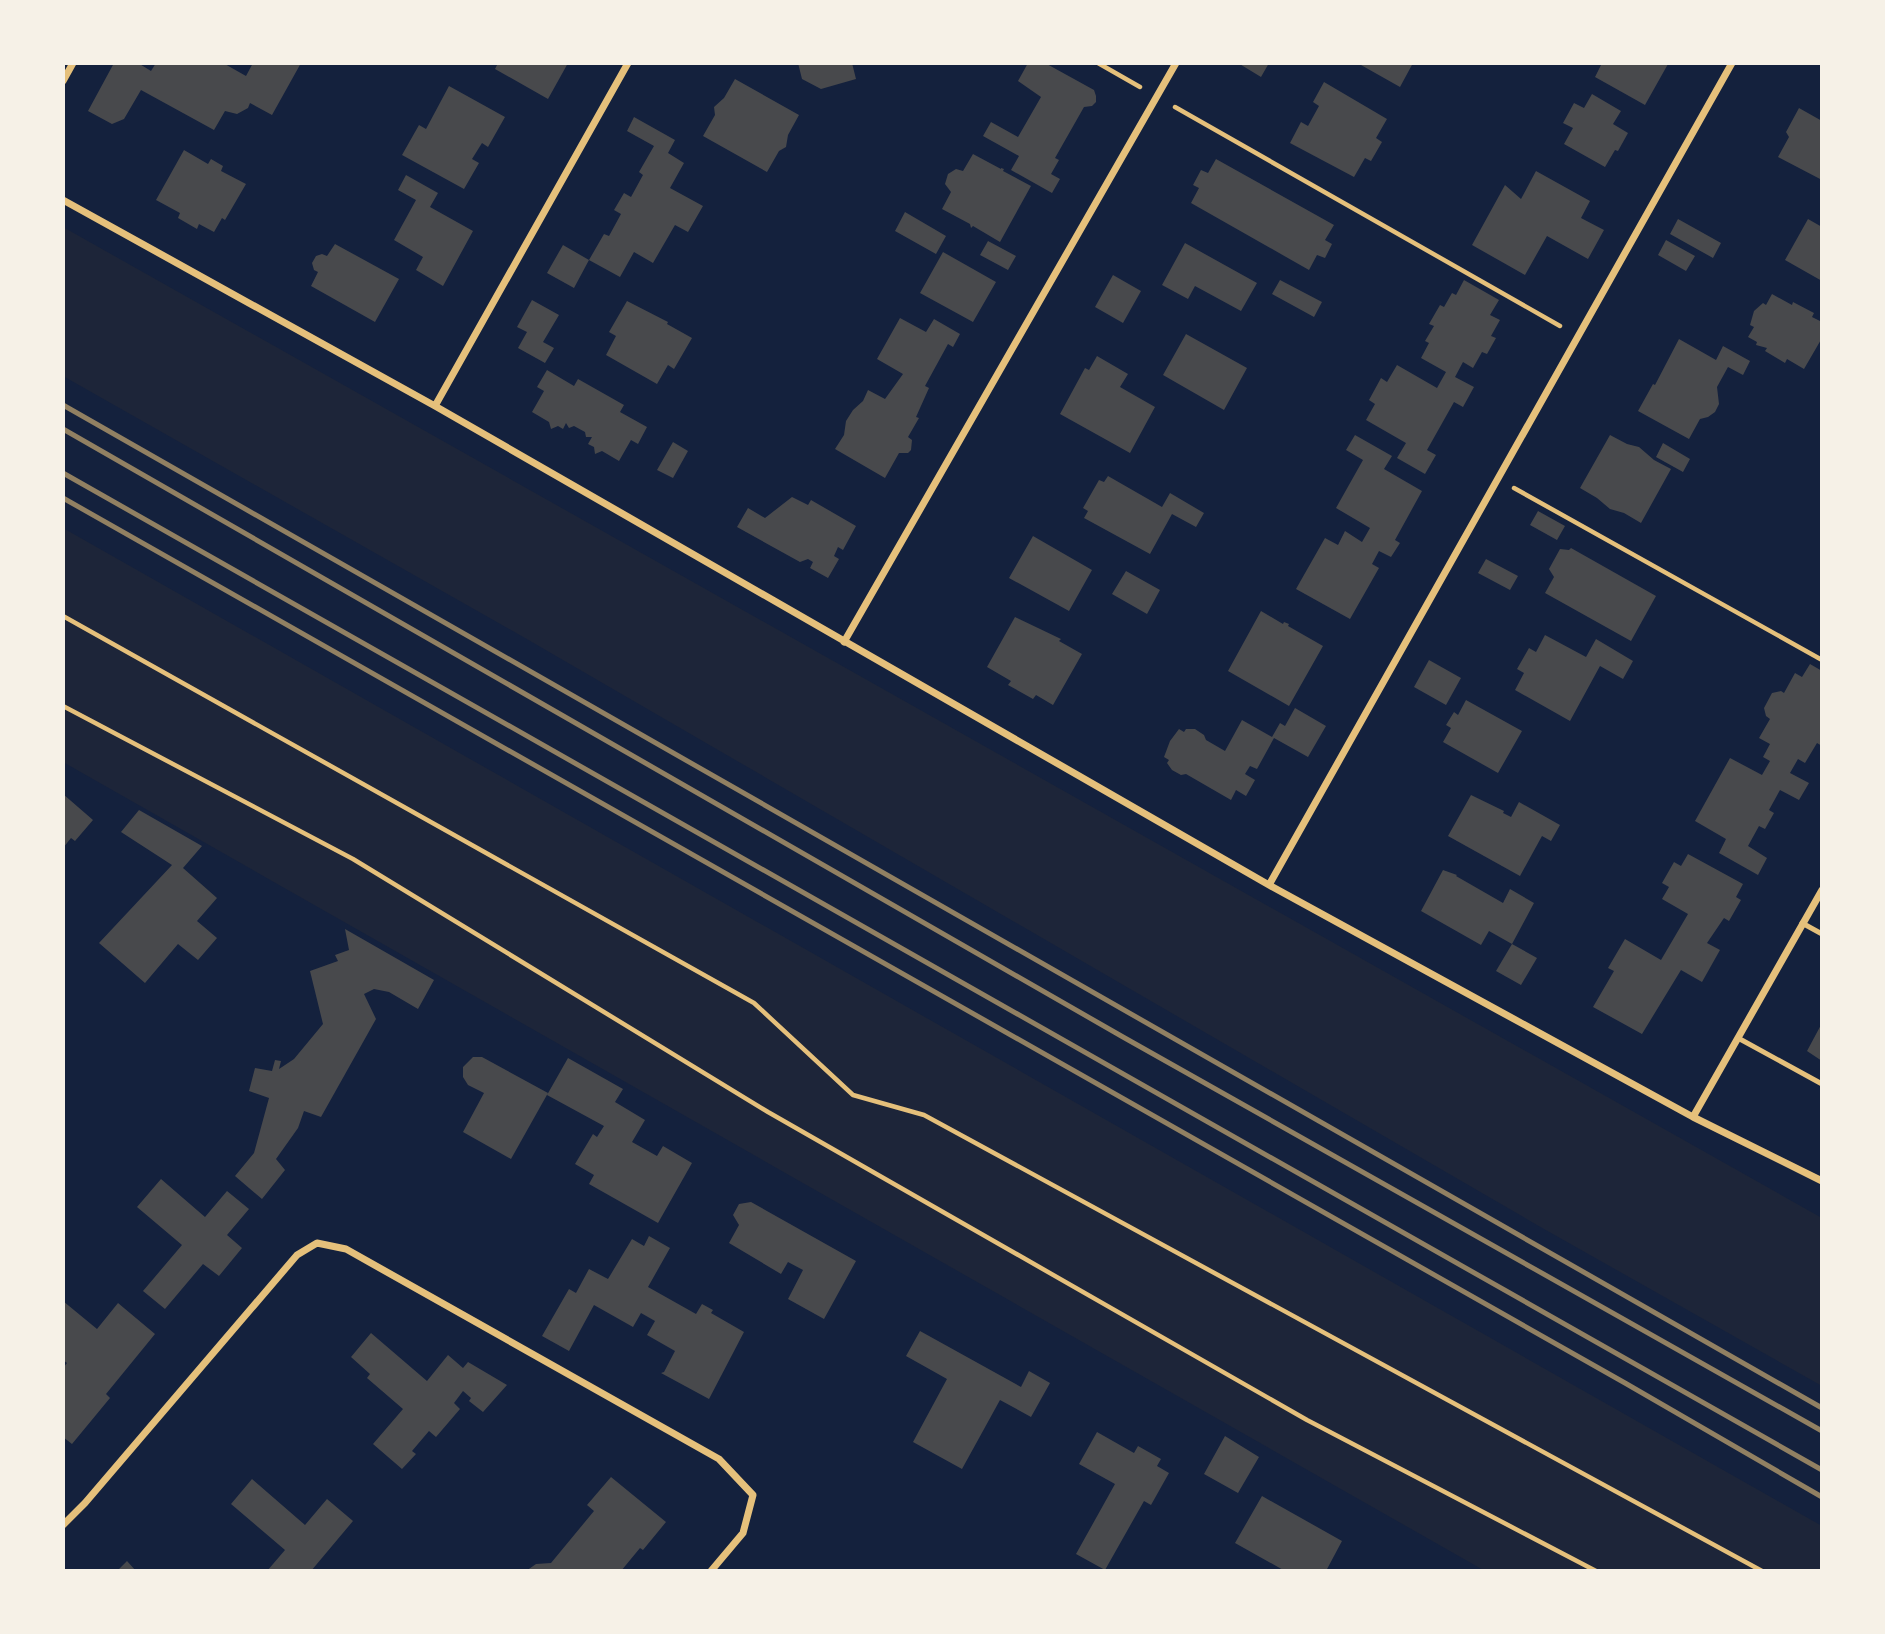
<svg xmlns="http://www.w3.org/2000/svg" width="1885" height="1634" viewBox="0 0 1885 1634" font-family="Georgia,serif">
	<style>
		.green { fill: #1d2539 }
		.building { fill: #48494c }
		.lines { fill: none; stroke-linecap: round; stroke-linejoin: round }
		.path { stroke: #e5c07b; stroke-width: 4.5 }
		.service { stroke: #e5c07b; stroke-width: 5 }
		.minor { stroke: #e5c07b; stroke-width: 7 }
		.rail { stroke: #918062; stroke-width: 5 }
	</style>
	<rect width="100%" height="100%" fill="#14213d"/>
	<!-- green -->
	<path class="green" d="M63,227L1822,1218V1386L1544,1229L525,638L63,376Z
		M63,528L1822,1526V1571H1485L63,762Z"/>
	<!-- building -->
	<path class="building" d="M114,63H138L151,71L156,63H223L246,76L253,63H301L272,115L250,103L248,108L237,114L225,111L214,130L141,90L124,119L112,124L88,111Z
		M498,63H568L548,99L495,69Z
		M798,63H852L856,79L821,89L802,79Z
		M1028,63H1045L1094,90L1096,96V102L1092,106L1084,107L1055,158L1059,160L1051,174L1060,179L1052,193L1011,170L1019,156L983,136L991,122L1018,137L1041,97L1018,81Z
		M1238,63H1269L1261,77Z
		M1363,63H1413L1400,87L1361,65Z
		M1602,63H1666L1668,64L1645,105L1595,77Z
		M735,79L799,115L788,135L786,147L779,151L767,172L703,136L715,115L714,107L724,98Z
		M1324,82L1387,119L1376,138L1382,142L1371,161L1365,158L1354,177L1290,143L1301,122L1308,126L1319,106L1313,102Z
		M449,86L505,117L488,147L482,143L472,159L479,163L464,189L402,155L419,125L426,129Z
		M1592,94L1621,111L1613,124L1628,133L1618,151L1615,150L1605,167L1564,144L1573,128L1563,123L1574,103L1584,108Z
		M1799,108L1822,121V180L1778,157L1789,137L1786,132Z
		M634,117L675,140L668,153L684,163L670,188L703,206L688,232L675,225L653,263L634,252L620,277L589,260L604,234L609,236L621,214L614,210L624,193L631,197L643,175L639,172L654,146L627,131Z
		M184,150L208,164L211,159L223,166L221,171L246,184L225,220L222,218L214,232L199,224L197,229L178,218L180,213L156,200Z
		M973,154L1001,169V168L1004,169L1003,171L1031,186L1000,242L973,226L971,228L970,224L942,209L951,192L945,184L948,174L956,169L963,171Z
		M1216,159L1334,225L1325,240L1332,244L1325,258L1317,255L1309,270L1191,203L1199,188L1193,185L1201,170L1208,173Z
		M1536,171L1590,201L1581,218L1604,230L1588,259L1547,236L1525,275L1472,245L1505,185L1521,199Z
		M406,175L438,193L430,207L473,231L443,286L416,270L423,257L394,240L416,200L398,190Z
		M905,212L946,236L936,254L895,231Z
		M1678,219L1721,243L1713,258L1670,234Z
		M1808,219L1822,227V281L1785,260Z
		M1666,240L1695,256L1686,271L1658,255Z
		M988,241L1016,256L1008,270L980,255Z
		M1185,243L1257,283L1241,311L1195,286L1188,299L1162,285Z
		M335,244L399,279L375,322L311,286L318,272L314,270L312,263L316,256L322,254L327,256Z
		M563,245L589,260L574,288L547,273Z
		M943,252L996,282L973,322L920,293Z
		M1113,275L1141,291L1123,323L1095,307Z
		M1280,280L1322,302L1314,317L1272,294Z
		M1464,280L1499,300L1490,315L1500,320L1491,336L1496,338L1487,354L1482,352L1473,368L1463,362L1455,377L1474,387L1463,407L1454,402L1427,450L1436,455L1425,474L1397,458L1406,443L1366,420L1375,404L1369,400L1381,378L1387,382L1397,365L1437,388L1446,372L1421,358L1429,343L1425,341L1434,326L1429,324L1440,305L1444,307L1452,293L1456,295Z
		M1772,294L1792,305L1793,302L1814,313L1812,317L1822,322V338L1804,369L1787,359L1785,363L1765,351L1767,348L1756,345L1757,342L1748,337L1754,327L1750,325L1754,311L1763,303L1766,305Z
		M532,300L559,315L543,342L554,348L545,363L518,348L527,332L517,327Z
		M627,301L668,322L667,324L692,338L674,369L668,365L657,384L606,355L616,336L609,332Z
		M900,318L926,332L934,319L960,334L953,347L948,344L925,386L929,388L916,417L919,418L908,437L912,440L911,450L908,453H899L885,478L835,449L844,435L846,421L853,410L863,401L868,390L885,399L903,374L877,359Z
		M1186,334L1247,368L1224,410L1163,375Z
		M1679,339L1716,360L1723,346L1750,361L1743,375L1728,367L1717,387L1719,404L1715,412L1708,417L1700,419L1689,439L1638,411L1653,384L1655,385Z
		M1097,356L1128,374L1120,387L1155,407L1130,453L1060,414L1085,368L1089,370Z
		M547,370L574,386L578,379L624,405L620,412L647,427L638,444L631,440L619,461L602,451L595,454L594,447L588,444L592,437H586L585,432L574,426L569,428L566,423L563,429L558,426L551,429L549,422L532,412L544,391L537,387Z
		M1355,435L1392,456L1384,469L1422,491L1395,540L1400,543L1391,557L1379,551L1372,564L1379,568L1350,619L1296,589L1325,538L1338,545L1345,531L1362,542L1370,528L1336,508L1363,460L1346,450Z
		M1610,435L1627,444L1639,447L1654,460L1671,469L1641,523L1624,513L1610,509L1597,498L1580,488Z
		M673,442L688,451L673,478L657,470Z
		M1663,443L1690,459L1683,472L1656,457Z
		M1108,476L1162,507L1170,493L1204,513L1196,527L1172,514L1150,554L1084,518L1088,511L1083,508L1099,480L1104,482Z
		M792,497L808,505L811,500L856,526L843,550L838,547L834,556L839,559L828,578L810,568L813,562L808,559L800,562L737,527L748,508L765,518Z
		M1538,511L1565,526L1557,540L1530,525Z
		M1033,536L1092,570L1069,611L1009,578Z
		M1571,548L1656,596L1631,641L1545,593L1554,577L1549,569L1560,549L1569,550Z
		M1486,559L1518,576L1510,590L1478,573Z
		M1126,571L1160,590L1147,614L1112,594Z
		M1261,611L1283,624L1284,622L1289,624L1288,626L1323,646L1289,706L1228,671Z
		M1015,617L1061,639L1059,641L1082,654L1053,705L1036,695L1033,699L1008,685L1011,681L987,667Z
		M1545,635L1586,657L1596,639L1633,661L1623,679L1600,666L1570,721L1515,690L1524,673L1517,669L1529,648L1536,652Z
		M1429,660L1461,678L1446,705L1414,687Z
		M1810,664L1822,671V746L1817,743L1805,763L1798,759L1790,773L1809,783L1799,800L1780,790L1769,810L1774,813L1765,829L1759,826L1748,846L1767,858L1758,875L1719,853L1726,839L1695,821L1730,758L1762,775L1770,761L1763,757L1770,744L1759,738L1770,719L1766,716L1764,708L1772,693L1781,691L1784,693L1795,673L1802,677Z
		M1466,700L1522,731L1498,773L1443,742L1451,728L1446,725L1454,712L1458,715Z
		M1295,708L1326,726L1308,757L1274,738L1257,769L1250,766L1245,774L1255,780L1246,796L1236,790L1231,800L1186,774L1181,775L1172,770L1167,763L1169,760L1164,757L1170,741L1179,729L1184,732L1186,729H1195L1204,735L1206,740L1225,751L1242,720L1272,737L1280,723L1285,726Z
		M63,794L93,820L75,841L71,838L63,848Z
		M1471,795L1504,811L1503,813L1511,817L1519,802L1560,825L1551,841L1542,836L1520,876L1448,836Z
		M139,810L202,846L183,868L217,898L197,921L217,938L198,960L178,944L145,983L99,943L172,865L121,832Z
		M1688,854L1743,884L1736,897L1741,900L1729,921L1724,918L1707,943L1720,950L1702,982L1681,970L1642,1034L1593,1007L1614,971L1608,968L1625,939L1661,960L1688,914L1662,899L1669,887L1662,883L1674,862L1681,866Z
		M1443,870L1457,875L1456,876L1503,903L1510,889L1534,903L1512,944L1537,958L1521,985L1496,971L1512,944L1489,931L1481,945L1421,911Z
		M345,929L434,980L418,1009L389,992L374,989L364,994L376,1019L321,1117L304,1111L298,1128L276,1159L285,1170L262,1199L235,1176L254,1153L269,1098L249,1091L255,1068L272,1071L275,1060L281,1061L279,1069L294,1059L323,1024L310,971L338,961L335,955L349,950Z
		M1822,1023V1061L1807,1051Z
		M473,1057H482L548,1093L511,1159L463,1132L484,1093L468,1085L463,1077V1067Z
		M568,1058L623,1089L615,1102L645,1120L632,1142L657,1156L663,1146L692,1163L658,1223L589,1184L594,1175L575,1164L593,1134L597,1137L604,1126L547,1095Z
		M161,1179L205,1217L227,1191L249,1209L227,1235L242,1248L219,1276L203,1264L165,1309L143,1291L182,1245L137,1207Z
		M751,1202L856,1261L824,1319L788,1299L803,1270L788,1262L781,1274L729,1243L739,1225L733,1215L739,1204Z
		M649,1236L670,1248L648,1287L696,1314L702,1304L713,1310L711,1313L744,1332L709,1399L661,1373L664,1372L675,1351L647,1335L655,1321L641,1313L633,1327L594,1305L569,1351L542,1336L569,1289L576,1293L589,1269L608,1279L632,1239L644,1246Z
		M63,1301L97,1329L118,1303L155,1334L106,1394L110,1398L72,1444L63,1437V1368L67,1363L63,1360Z
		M920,1331L1021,1387L1029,1371L1050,1383L1031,1417L1000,1400L962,1469L913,1442L947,1379L906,1356Z
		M371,1333L427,1381L448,1355L463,1368L468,1362L507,1385L483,1412L469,1401L471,1398L463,1391L454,1403L460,1409L436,1437L429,1431L412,1451L416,1454L402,1469L373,1444L403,1409L367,1378L370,1374L351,1357Z
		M1097,1432L1134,1453L1138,1446L1161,1459L1157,1466L1169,1473L1151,1505L1144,1501L1105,1570L1076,1554L1115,1484L1079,1464Z
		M1225,1436L1259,1457L1238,1493L1204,1474Z
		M611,1477L666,1522L643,1550L640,1548L621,1571H526L536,1564L551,1563L594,1511L587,1505Z
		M252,1479L305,1525L327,1499L353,1521L311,1571H267L285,1550L231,1504Z
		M1262,1496L1342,1541L1326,1571H1285L1235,1543Z
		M127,1561L136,1571H117Z"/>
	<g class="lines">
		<!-- path -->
		<path class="path" d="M1098,63L1140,87
			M1175,107L1560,326
			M1514,488L1822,660
			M63,616L754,1003L853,1095L924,1115L1762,1571
			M63,706L353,859L768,1112L1307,1420L1596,1571"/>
		<!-- service -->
		<path class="service" d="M1802,923L1822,934
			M1738,1038L1822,1084"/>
		<!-- minor -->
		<path class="minor" d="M63,81L73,63
			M63,200L435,406L1269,885L1693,1117L1822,1181
			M435,406L628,63
			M844,642L1176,63
			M1269,885L1732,63
			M1693,1117L1822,890
			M63,1525L85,1503L297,1255L317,1243L346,1249L719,1459L753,1495L743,1533L711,1571"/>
		<!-- rail -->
		<path class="rail" d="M63,405L1822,1408
			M63,429L1123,1037L1822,1431
			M63,473L1822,1470
			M63,498L1625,1383L1822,1497"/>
	</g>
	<!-- border -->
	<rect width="1885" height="1634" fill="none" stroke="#f6f1e7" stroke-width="130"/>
</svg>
